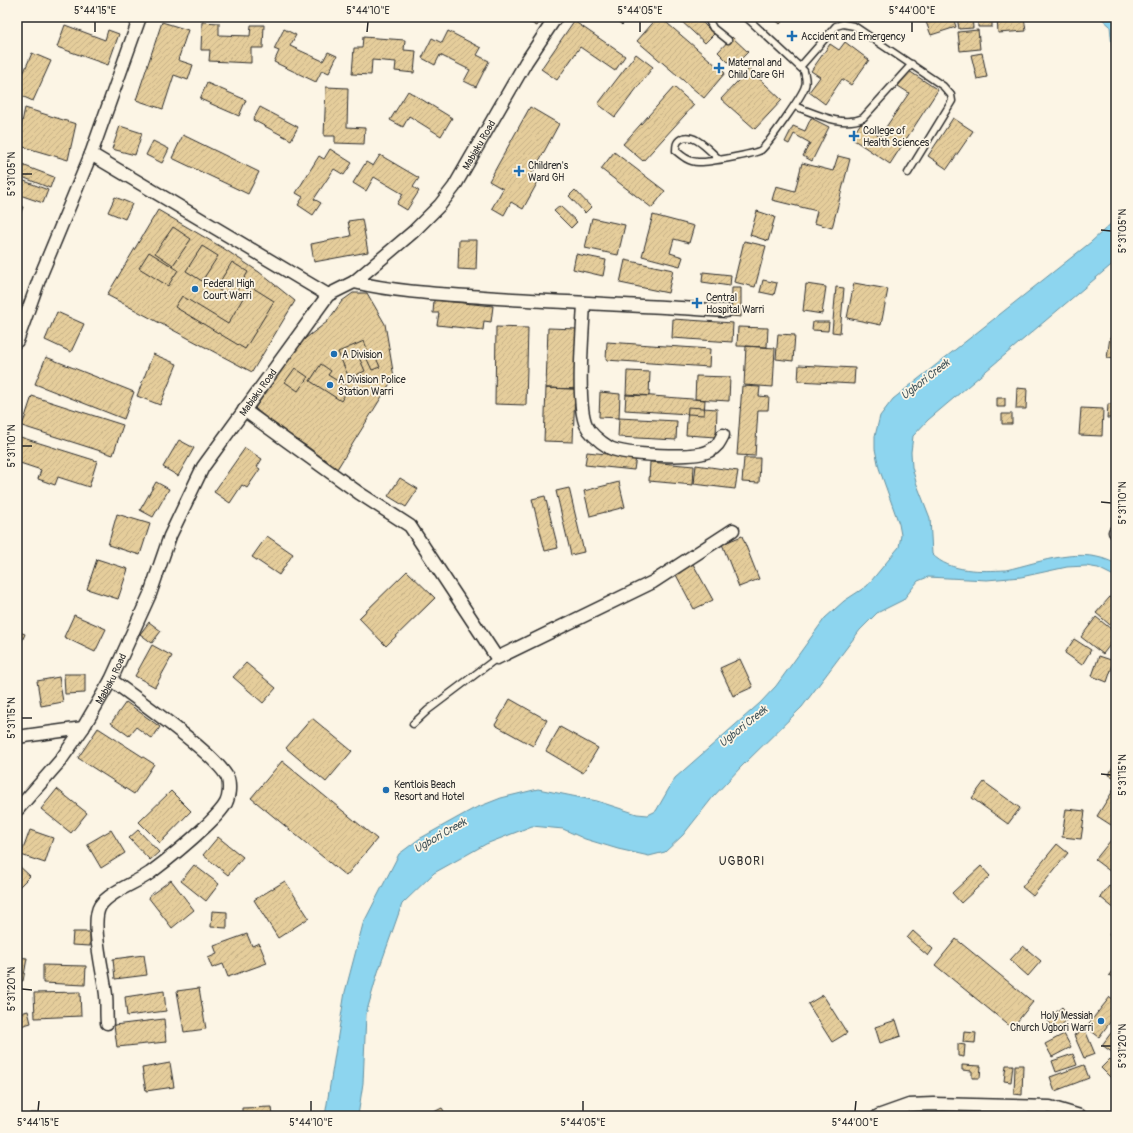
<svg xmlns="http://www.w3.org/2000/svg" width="1133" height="1133" viewBox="0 0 1133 1133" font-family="Pangolin,sans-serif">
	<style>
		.water { fill: #8dd5ef; stroke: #6691a1 }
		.building { fill: url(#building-hatch); stroke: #2b2b2b }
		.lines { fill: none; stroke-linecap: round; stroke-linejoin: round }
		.lane-casing { stroke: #2b2b2b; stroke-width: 9 }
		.street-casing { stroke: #2b2b2b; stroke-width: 15 }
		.lane { stroke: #fcf5e5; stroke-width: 6 }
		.street { stroke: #fcf5e5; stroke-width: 12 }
		.ticks { fill: none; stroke: #2b2b2b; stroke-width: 1.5 }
		.poi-dot { fill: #1f6fb2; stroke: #fcf5e5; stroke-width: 1.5 }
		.labels { text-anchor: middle; stroke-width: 3.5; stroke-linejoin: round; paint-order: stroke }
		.poi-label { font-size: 10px; fill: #2b2b2b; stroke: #fcf5e5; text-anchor: start }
		.street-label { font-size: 10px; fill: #2b2b2b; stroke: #fcf5e5 }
		.water-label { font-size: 11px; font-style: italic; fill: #44565c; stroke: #fcf5e5 }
		.quarter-label { font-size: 12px; letter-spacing: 1px; fill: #2b2b2b; stroke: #fcf5e5 }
		.neatline { fill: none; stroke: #2b2b2b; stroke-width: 1.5 }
		.ticks-label { font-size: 10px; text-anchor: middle; fill: #2b2b2b }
	</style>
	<defs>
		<pattern id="building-hatch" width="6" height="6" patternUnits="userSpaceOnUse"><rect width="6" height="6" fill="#e5cd9b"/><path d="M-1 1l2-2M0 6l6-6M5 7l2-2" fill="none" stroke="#c5b086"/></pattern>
	</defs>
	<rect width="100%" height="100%" fill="#fcf5e5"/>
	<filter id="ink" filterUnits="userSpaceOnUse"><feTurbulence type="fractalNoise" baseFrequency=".025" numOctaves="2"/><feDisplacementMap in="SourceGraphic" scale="8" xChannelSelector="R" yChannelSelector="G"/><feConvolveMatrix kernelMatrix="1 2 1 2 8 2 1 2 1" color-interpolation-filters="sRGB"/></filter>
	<g filter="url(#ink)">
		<!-- water -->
		<path class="water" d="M1100,17H1116V89L1110,26Z
			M1116,219V261L928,420L913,436L911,452L912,467L916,482L930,518L932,554C950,573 982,571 1006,570C1041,562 1082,545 1116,564V577L1098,568L1086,566L1067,567L1021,577L987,580L928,577L918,581L903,600L877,613L860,630L802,707L741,767L713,797L683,835L665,852L649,856L618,849L585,839L563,829L532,826L486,844L434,873L402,904L378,972L366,1014L363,1083L358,1116H325L345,992L363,924L399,854L419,839L473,809L501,798L538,789L597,801L637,814L648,815L656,811L675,778L760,703L776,686L825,618L844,601L867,586L899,547L901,535L899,524L879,468L875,449V436L880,416L893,399L1091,242Z"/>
		<!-- building -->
		<path class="building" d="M520,17H542L537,26Z
			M613,17H630L622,25Z
			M658,17H660L725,73L704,98L637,41Z
			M683,17H697L714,34L705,43L680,20Z
			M772,17H787L780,24Z
			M940,17H953L956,27L931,35L926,22Z
			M957,17H972L973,28L959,29Z
			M978,17H992V27H978Z
			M997,17H1024L1026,31L998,33Z
			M574,21L625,56L615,71L580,47L557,80L541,69Z
			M162,22L188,30L178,60L193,65L188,80L174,75L163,109L136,100Z
			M202,22L219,23V35L250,36L251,25H264L263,48H251V63L209,61L210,50H201Z
			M65,25L105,40L108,30L119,34L108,65L57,47Z
			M284,29L296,35L290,46L323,61L328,52L337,56L329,73L322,70L316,82L274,62L279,51L274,49Z
			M978,30L980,49L960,51L958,32Z
			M448,31L481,48L477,55L489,61L476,87L464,81L470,70L440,55L435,65L422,58L432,38L442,43Z
			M363,37L405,40L404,50L416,51L414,73L395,71L396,62L372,60L371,75L352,74L354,48H362Z
			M732,37L748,52L733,67L718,52Z
			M845,42L869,60L851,85L842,79L825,104L809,92L820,77L811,71L830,44L839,50Z
			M32,53L51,61L33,101L17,94V88Z
			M982,53L987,77L977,79L971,55Z
			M636,54L653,67L615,117L598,104Z
			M749,69L782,100L755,129L721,99Z
			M909,71L938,90L890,164L851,138L861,123L880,136L909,93L898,86Z
			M207,83L246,100L239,116L200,99Z
			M326,87L348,88L347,127L365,128L364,144L335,143V136H324Z
			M674,87L694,105L643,161L623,144Z
			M408,91L452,118L441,136L409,116L403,127L390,120Z
			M260,107L298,127L291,140L253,120Z
			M530,107L559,124L532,174L540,178L523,209L511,202L504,215L492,208L503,189L489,181Z
			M25,108L76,124L68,160L17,145Z
			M811,118L829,127L812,161L803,156L810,143L794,134L789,144L785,142L793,126L805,131Z
			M953,118L973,131L947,169L928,156Z
			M120,126L142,133L135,155L112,149Z
			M183,135L259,172L248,194L172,158Z
			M153,141L169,149L162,163L146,155Z
			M330,149L352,163L344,175L334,169L314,199L321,203L313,215L298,205L303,197L296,193L319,156L324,159Z
			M614,152L665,191L652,208L601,169Z
			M380,155L419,178L413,187L419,191L407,210L397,204L403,194L374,177L366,191L353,183L366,162L373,166Z
			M838,156L850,159L832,228L814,223L817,211L772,200L776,186L795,191L802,163L833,171Z
			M17,163L54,177L50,188L17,175Z
			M19,179L48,190L43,203L17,194Z
			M575,190L591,207L585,213L569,196Z
			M115,197L132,204L125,219L108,212Z
			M17,205L23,207L19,217L17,216Z
			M560,206L577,222L571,228L554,211Z
			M158,210L223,248L259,272L295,301L252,372L107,295Z
			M757,211L775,217L768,241L750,235Z
			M653,215L694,226L689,243L674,239L670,253L683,257L680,266L642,256Z
			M592,218L625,225L618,255L585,248Z
			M362,219L368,252L314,262L311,244L351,236L348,221Z
			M173,227L191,239L173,265L155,253Z
			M459,240H477L476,270L458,269Z
			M744,241L766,246L755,287L734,282Z
			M202,246L218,256L202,281L186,271Z
			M149,252L178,270L168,286L139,268Z
			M576,254L606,260L603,276L573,269Z
			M625,260L673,270L668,293L620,283Z
			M232,262L248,272L232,298L216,288Z
			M703,272L731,275L730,286L702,282Z
			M763,280L777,283L774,295L760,292Z
			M854,283L888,289L881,325L847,318Z
			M806,284L826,287L822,314L803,311Z
			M250,286L274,301L245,349L175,307L182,296L228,324Z
			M836,287L844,288L840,333L832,332Z
			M732,288H741V317L731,316Z
			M353,293H367L385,324L394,377L337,469L308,447L273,425L255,408L302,341L327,322L342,301Z
			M434,300L493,306L491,322L484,321L483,330L437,325L439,313H433Z
			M57,312L84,324L71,352L45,340Z
			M673,319L733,323L732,342L672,338Z
			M813,322H829L828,331L812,330Z
			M496,327L528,328L526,405L495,404Z
			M738,327L768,328L767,347L737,346Z
			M548,328L577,329L575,389L546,388Z
			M778,334L795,335L793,361L776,359Z
			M1110,337L1116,338V359L1107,358Z
			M364,341L368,351L358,355L365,371L349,378L338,352Z
			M607,342L710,349L709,367L606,360Z
			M746,346L775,348L773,387L744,385Z
			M374,353L380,367L372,370L366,357Z
			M153,354L177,364L160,405L137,396Z
			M46,357L134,392L124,419L35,384Z
			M321,364L331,371L328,375L349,388L341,401L310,381Z
			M799,365L855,368L854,384L798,381Z
			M295,368L308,377L298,391L285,382Z
			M627,371L650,372L649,396L626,395Z
			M696,376L730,377L729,401L695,399Z
			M742,386L760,387L759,396L769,397L768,410H758L755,456L737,455Z
			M546,388L575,389L573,442L544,441Z
			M1017,388L1027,389L1026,409H1016Z
			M600,392L620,394L619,418L599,417Z
			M626,394L705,400L704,415L625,410Z
			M32,396L123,425L113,455L22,426Z
			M997,398H1005V407H997Z
			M1108,404H1116V418H1107Z
			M688,407L717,409L716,437L686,435Z
			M1081,408L1103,409L1102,436L1079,435Z
			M1002,414H1012V424H1002Z
			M619,418L677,421L676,440L618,437Z
			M17,436L97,461L89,487L58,477L55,485L38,479L41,470L17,462Z
			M179,440L194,448L178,476L163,467Z
			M245,448L262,459L257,467L260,469L247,488L242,485L230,503L214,492Z
			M587,452L636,457L634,470L585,465Z
			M744,458H760L759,483L742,482Z
			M650,462L694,466L693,485L649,481Z
			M696,465L738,471L735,489L694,484Z
			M400,478L418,489L406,507L388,496Z
			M156,482L169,489L153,517L140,510Z
			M619,482L625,507L590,516L584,491Z
			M569,488L584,552L571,555L556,491Z
			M545,496L558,548L545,551L532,499Z
			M117,514L150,524L140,555L108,545Z
			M267,536L293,554L279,575L252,557Z
			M742,536L759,579L739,587L722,544Z
			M97,559L128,569L118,599L87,589Z
			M693,564L713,600L694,609L675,573Z
			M407,571L435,598L386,646L359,618Z
			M1116,590V630L1096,613Z
			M74,615L106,629L95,652L64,637Z
			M1096,617L1116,633V637L1103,654L1081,637Z
			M149,622L161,631L152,643L140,634Z
			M17,631L25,634L18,650L17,649Z
			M1074,639L1091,650L1082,665L1065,653Z
			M152,645L172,656L155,687L135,676Z
			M1099,656L1114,661L1107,682L1092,676Z
			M740,659L753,687L733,696L720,668Z
			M246,663L276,688L263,703L233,677Z
			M64,674H85V693L65,694Z
			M59,677L63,702L41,706L37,681Z
			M510,699L547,720L533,746L495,725Z
			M126,702L160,727L152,739L136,727L129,736L111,723Z
			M312,718L352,751L326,782L286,748Z
			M560,727L598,748L583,773L546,751Z
			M98,728L154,764L134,794L78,758Z
			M1116,760V778L1109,775Z
			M282,761L377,839L346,876L251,798Z
			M984,782L1020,808L1008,824L972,798Z
			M1116,786V818L1111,825L1097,816Z
			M57,789L87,813L71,833L41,809Z
			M171,791L191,811L160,843L139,822Z
			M1066,809L1085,811L1081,839L1062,837Z
			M30,830L53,838L45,863L21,855Z
			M111,830L125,853L101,868L87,844Z
			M138,830L159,852L150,860L129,838Z
			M218,837L243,857L228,875L203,855Z
			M1111,840L1116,844V866L1111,872L1095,860Z
			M1057,844L1068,853L1033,896L1022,887Z
			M17,864L30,876L17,889Z
			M194,865L219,884L206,901L181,881Z
			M981,866L990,876L961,903L952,893Z
			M171,880L194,910L172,928L148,897Z
			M285,881L309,918L278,938L254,900Z
			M1109,886L1116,891V910L1100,897Z
			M212,911L227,912V928L211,927Z
			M1116,925V940L1109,935Z
			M913,931L933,949L928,956L907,938Z
			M73,932H90V946L72,945Z
			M247,934L252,946L259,943L267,963L228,977L223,964L212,968L208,958L217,954L214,946Z
			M956,939L1033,1002L1012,1028L935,965Z
			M1023,946L1041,961L1028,976L1010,960Z
			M144,955L147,975L115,979L113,959Z
			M17,957L27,958L23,981L17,980Z
			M43,965L86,966L85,985L43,983Z
			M1116,966V980L1109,975Z
			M199,988L206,1029L184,1032L177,991Z
			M164,991L166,1011L127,1016L125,997Z
			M80,992L81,1016L35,1018L34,993Z
			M823,995L847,1033L832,1042L808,1004Z
			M1110,997L1116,1001V1014L1099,1037L1086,1027Z
			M1062,1007L1070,1017L1056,1030L1047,1020Z
			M28,1011L31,1023L17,1027V1014Z
			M164,1019L166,1042L117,1047L114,1025Z
			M896,1020L901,1036L880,1043L875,1027Z
			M1114,1029L1116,1030V1048L1113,1053L1102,1045Z
			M1085,1030L1095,1054L1084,1058L1074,1035Z
			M964,1032L976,1033L975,1043L963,1042Z
			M1064,1034L1071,1047L1052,1057L1045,1044Z
			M958,1044L965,1045L964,1057L958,1056Z
			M1073,1054L1077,1065L1056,1072L1052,1061Z
			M1110,1059L1116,1065V1073L1111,1078L1101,1068Z
			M170,1063L174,1087L146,1091L142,1068Z
			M962,1065L981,1066L980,1078H972V1071L962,1070Z
			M1006,1065H1013L1011,1082L1004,1081Z
			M1015,1065H1023L1022,1095L1014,1094Z
			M1084,1065L1089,1078L1055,1091L1050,1077Z
			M272,1107L273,1116H242V1108Z
			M442,1108L447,1116H426Z
			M1022,1112L1023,1116H1004L1003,1114Z
			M30,1113H67V1116H30Z"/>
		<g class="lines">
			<defs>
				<path id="lane" d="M707,17L713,28L728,40
					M800,67L836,26L843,24L854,26L943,86L951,95L952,101L908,173
					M794,106C815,113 841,128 863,118L912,64
					M719,159C710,152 694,131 681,139C676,142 676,146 676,151C682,156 689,162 698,162C706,163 755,154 761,150C768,144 803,95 805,86C807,81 805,76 804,71L746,17
					M413,724L428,710L497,658"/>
				<g id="street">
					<path d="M91,154L328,295"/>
					<path d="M354,282C396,292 440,294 483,297C564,303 645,305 726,311"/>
					<path d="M584,303C583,330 576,403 586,425C590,434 602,443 610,448C626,455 694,459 709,451C717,447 719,443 723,435"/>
					<path d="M17,341L40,277L91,154L140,17"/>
					<path d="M244,410L359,493L410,526L497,658L653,582L733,530"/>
					<path d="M1115,532H1116"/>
					<path d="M17,737L83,728"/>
					<path id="s1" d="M17,810L60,761L83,728L111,680L150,594L170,536L203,467L328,295L354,282L413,232L440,205L454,187L526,62L556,17"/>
					<path d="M107,1023C106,1014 107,1004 106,995C104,975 90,922 100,906C109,892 136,883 150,873C170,858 188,843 206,826C213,819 221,812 226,803C229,797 230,786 228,779C221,758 133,696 111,680"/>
					<path d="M878,1116L909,1105L933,1104L1050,1107L1080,1116"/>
				</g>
			</defs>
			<!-- lane casing -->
			<use href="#lane" class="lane-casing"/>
			<!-- street casing -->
			<use href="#street" class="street-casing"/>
			<!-- lane -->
			<use href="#lane" class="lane"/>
			<!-- street -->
			<use href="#street" class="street"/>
		</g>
	</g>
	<!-- ticks -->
	<path class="ticks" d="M95,32V22M367,32L368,22M640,32V22M912,32V22M22,174H32M1101,230L1111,231M22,446H32M1101,502L1111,503M22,718H32M1101,774L1111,775M22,989L32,990M1101,1046H1111M38,1111L39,1101M311,1111V1101M583,1111V1101M855,1111L856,1101"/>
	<!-- markers -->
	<g class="poi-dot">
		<path d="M790 30h4v4h4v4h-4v4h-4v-4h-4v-4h4z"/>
		<path d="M717 62h4v4h4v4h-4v4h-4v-4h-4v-4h4z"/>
		<path d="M852 130h4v4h4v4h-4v4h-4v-4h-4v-4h4z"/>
		<path d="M517 165h4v4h4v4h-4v4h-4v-4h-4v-4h4z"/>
		<circle cx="195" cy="289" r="4"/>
		<path d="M695 297h4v4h4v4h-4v4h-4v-4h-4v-4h4z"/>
		<circle cx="334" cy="354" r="4"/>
		<circle cx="330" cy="385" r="4"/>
		<circle cx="386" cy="790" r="4"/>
		<circle cx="1101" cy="1021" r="4"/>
	</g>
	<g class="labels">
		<!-- poi labels -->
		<g class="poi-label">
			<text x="801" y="40">Accident and Emergency</text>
			<text x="728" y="66">Maternal and<tspan x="728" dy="12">Child Care GH</tspan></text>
			<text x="863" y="134">College of<tspan x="863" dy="12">Health Sciences</tspan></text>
			<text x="528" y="169">Children's<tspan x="528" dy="12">Ward GH</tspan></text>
			<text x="203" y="287">Federal High<tspan x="203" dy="12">Court Warri</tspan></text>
			<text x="706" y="301">Central<tspan x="706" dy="12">Hospital Warri</tspan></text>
			<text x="342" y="358">A Division</text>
			<text x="338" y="383">A Division Police<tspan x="338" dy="12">Station Warri</tspan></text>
			<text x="394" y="788">Kentlois Beach<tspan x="394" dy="12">Resort and Hotel</tspan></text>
			<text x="1093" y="1019" text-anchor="end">Holy Messiah<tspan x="1093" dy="12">Church Ugbori Warri</tspan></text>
		</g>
		<!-- street labels -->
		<g class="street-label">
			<text dy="4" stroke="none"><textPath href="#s1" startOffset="822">Mabiaku Road</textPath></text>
			<text dy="4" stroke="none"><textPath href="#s1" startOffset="486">Mabiaku Road</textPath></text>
			<text dy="4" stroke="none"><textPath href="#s1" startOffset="162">Mabiaku Road</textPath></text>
		</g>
		<!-- water labels -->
		<g class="water-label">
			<text transform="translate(925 379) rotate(-38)" y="4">Ugbori Creek</text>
			<text transform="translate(743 726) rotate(-39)" y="4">Ugbori Creek</text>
			<text transform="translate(440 835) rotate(-30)" y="4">Ugbori Creek</text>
		</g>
		<!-- quarter labels -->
		<g class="quarter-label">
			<text x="742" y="865">UGBORI</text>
		</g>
	</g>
	<!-- margin -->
	<rect width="1133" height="1133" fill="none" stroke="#fcf5e5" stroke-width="44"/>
	<rect x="22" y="22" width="1089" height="1089" class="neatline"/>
	<g class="ticks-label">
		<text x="95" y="14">5°44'15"E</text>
		<text x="368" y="14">5°44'10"E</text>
		<text x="640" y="14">5°44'05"E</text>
		<text x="912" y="14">5°44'00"E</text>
		<text transform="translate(11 174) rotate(-90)" y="4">5°31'05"N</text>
		<text transform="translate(1122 231) rotate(-90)" y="4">5°31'05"N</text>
		<text transform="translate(11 446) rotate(-90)" y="4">5°31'10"N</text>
		<text transform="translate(1122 503) rotate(-90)" y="4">5°31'10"N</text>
		<text transform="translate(11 718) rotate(-90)" y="4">5°31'15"N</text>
		<text transform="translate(1122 775) rotate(-90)" y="4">5°31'15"N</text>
		<text transform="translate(11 989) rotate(-90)" y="4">5°31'20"N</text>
		<text transform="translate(1122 1046) rotate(-90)" y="4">5°31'20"N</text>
		<text x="38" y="1126">5°44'15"E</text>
		<text x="311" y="1126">5°44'10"E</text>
		<text x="583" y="1126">5°44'05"E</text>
		<text x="855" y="1126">5°44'00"E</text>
	</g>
</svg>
